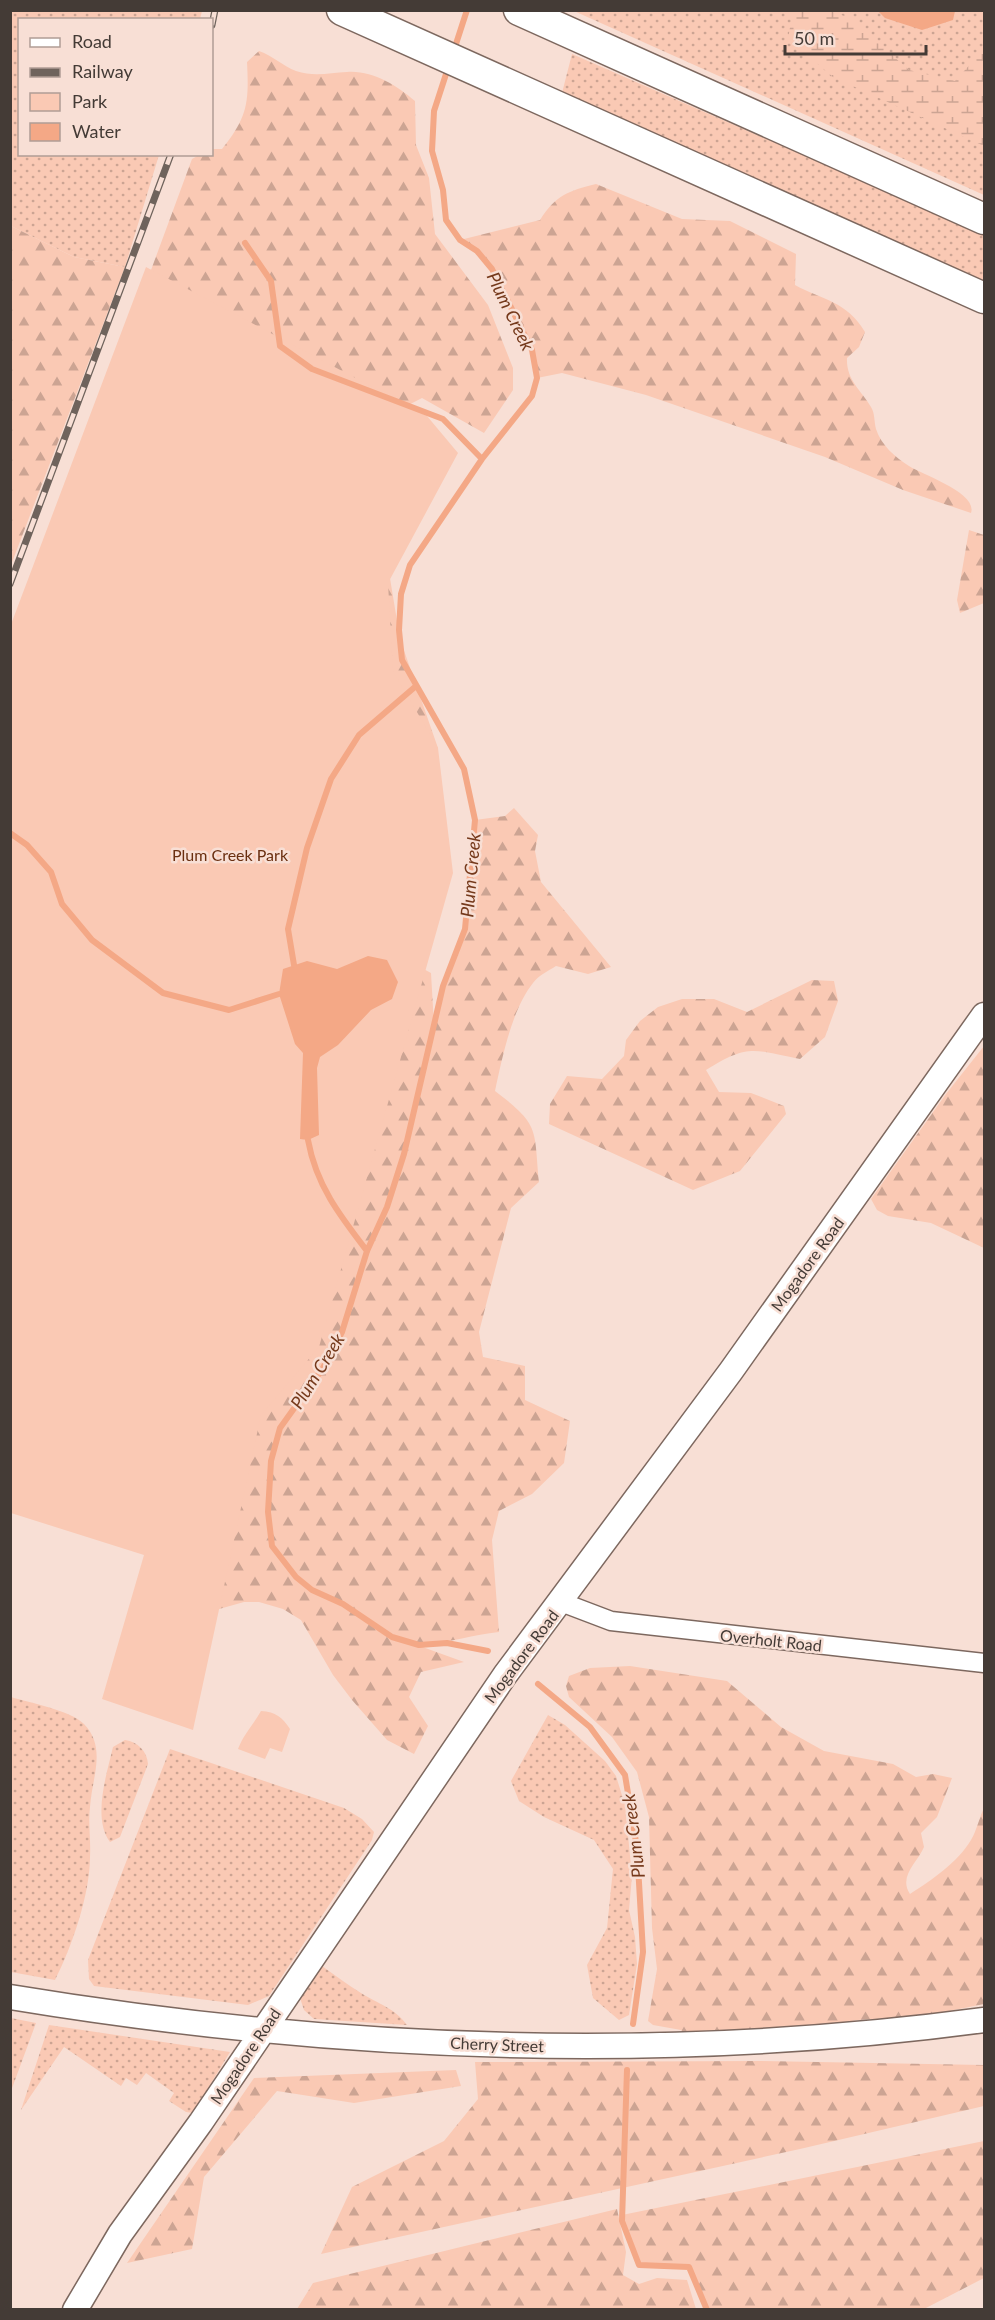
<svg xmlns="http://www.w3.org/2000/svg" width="995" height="2320" font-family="Lato,sans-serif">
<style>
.grass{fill:url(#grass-dots)}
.forest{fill:url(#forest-firs)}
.wetland{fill:url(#wetland-marsh)}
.green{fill:#fac9b4}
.water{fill:#f4a886}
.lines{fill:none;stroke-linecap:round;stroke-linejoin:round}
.stream{stroke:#f4a886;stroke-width:6}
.minor-casing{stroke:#7d685f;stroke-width:21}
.tertiary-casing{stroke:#7d685f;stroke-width:27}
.primary-casing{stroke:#7d685f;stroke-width:33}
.minor{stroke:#fff;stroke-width:18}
.tertiary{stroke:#fff;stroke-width:24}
.primary{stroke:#fff;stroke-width:30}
.rail-casing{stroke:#6f635c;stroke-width:7}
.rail{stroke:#f8dfd5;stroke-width:4.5;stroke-dasharray:14;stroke-linecap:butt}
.labels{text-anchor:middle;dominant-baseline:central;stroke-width:5;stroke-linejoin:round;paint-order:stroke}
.park-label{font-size:16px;fill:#6a2f10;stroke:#f8dfd5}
.street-label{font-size:16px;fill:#443b36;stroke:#f8dfd5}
.water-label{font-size:18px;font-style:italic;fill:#75391b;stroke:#f8dfd5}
</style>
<defs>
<pattern id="grass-dots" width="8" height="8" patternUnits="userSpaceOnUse" patternTransform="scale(1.5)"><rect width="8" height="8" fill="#fac9b4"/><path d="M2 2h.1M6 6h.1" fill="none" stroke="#cca493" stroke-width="1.8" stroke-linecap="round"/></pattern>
<pattern id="forest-firs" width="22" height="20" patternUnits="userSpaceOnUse" patternTransform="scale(1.5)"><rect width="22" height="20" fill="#fac9b4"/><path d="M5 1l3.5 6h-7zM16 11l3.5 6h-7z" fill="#cca493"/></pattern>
<pattern id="wetland-marsh" width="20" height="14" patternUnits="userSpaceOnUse" patternTransform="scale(1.5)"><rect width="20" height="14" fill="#fac9b4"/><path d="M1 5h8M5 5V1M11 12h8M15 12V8" fill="none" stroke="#cca493"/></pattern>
</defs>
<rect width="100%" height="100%" fill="#f8dfd5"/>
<path class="grass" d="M10,11h192l-2,8 -180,1v134l139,1 -34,112 -51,-10 -63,-31z
M574,11h410v184z
M572,54l412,180v48l-422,-189z
M11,1697c19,6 59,13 73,27 23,24 8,53 6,83 -2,17 1,33 0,50 0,37 -18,90 -35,123l-44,-8z
M548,1715l17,10 40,36 11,15 9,29 7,71 -3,34 6,27 2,27 -8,51 -10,5 -26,-22 -6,-33 20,-37 6,-59 -19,-29 -50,-23 -25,-16 -8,-20z
M125,1740c13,2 22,11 23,24l-28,73 -10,5c-18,-24 -3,-69 3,-95z
M170,1749l174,59 18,11 12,13 -2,8 -103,156 -21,9 -154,-19 -5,-7 -1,-19z
M322,1966c13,9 26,19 39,27 17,11 34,15 46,32l-93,-6 -10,-9 -4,-12 5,-13z
M11,2018l25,5 -25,68 -1,-73z
M49,2025l181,27 -37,61 -7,-1 -17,-11 5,-8 -28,-20 -9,12 -11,-7 -5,8 -57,-39 -43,63z"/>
<path class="forest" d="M259,51c14,5 24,15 37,20 18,6 33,2 51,1 25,-2 49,13 68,29l1,44 13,33 6,56 53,71 25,63v22l-29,43 -62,-35 -29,15 -304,25 103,-279 7,-4 13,-1v-5h10c26,-32 27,-47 25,-87z
M596,184l86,35 48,2 66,33 -1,31c27,15 52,16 70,47l-6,15 -12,11c-1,22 14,32 24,49 4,6 3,15 5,22 5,16 19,28 33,37 14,9 69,27 62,47l-68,-23 -78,-33 -179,-62 -84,-22 -25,5c-9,-46 -36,-112 -77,-138l80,-20c16,-25 28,-29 56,-36z
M11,226l63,31 51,10 -114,298z
M969,530l15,5v68l-24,10 -3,-13z
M387,560l13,79 38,109 -44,205 37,20 3,52 9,-40 22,-56 10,-109 30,-4 9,-8 24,27 -3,16 6,31 70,85 -23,7 -32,-8c-8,5 -18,10 -23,17 -21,26 -31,75 -38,108 45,34 39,37 44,91l-28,26 -32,124 4,25 42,9v34l45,21 -6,42 -32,31 -33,17 -7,29 7,92c-32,3 -61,16 -93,9l58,21 -43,10 -12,25 19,29 -14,28 -27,-14 -35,-40 -19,-25 -32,-55 -18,-11 -24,-7h-15l-39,11z
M812,980l22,1 4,20 -13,36 -25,22c-47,-9 -51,-16 -94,11l13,22 32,1 33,13 2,8 -46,57 -47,19 -144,-66 1,-20 17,-28 35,3 22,-23 2,-16 14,-19 18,-14 24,-8h32l33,13z
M984,1046v202l-53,-25 -43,-7 -11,-6 -6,-11 75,-105z
M630,1666l97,15 54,46 43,24 69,13 23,13 17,-3 19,4 -15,39 -16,16 3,14c-6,15 -26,29 -14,47 22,-14 48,-32 61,-54 6,-10 8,-22 13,-32v196l-60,12 -66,4 -25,4 -61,6 -88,3 -3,-3 -28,-5 -5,-4 9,-52 -5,-41 -3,-111 -12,-45 -25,-35 -43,-40 -3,-11 3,-10 21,-8z
M761,2061l223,4v41l-184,43 -479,105 31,-67 92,-46 34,-42 -3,-37z
M456,2070l5,16 -107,17 -77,-12 -73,86 -12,72 -65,14 127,-185z
M984,2141v137l-60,31h-217l-18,-42 -50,-2 -17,-44v-6z
M617,2209l9,43 -3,23 16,9 18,-6 30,2 9,29h-399l16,-26z"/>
<path class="wetland" d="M793,10l37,1 20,7 59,52 46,11 29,-32v97l-151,-69 -45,-38z"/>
<path class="green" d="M146,267l281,149 31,37 -70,130 5,88 45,77 15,125 -134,474 -58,68 -68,315 -91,-31 42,-144 -133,-42 -1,-886z
M261,1711c15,1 21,6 29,18l-8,23 -12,-4 -5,11 -27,-10c6,-15 15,-24 23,-38z"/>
<path class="water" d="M878,11h77l-2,9 -31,10 -37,-12z
M368,956l19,4 11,22 -6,17 -21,11 -33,35 -18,12 -3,11 2,67 -11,5 -8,-1 3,-86 -8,-9 -16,-50 4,-25 24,-8 30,8z"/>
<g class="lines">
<path class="stream" d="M454,50l13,-40
M448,68l-14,43 -2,40 11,39 3,30 14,20 17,11 15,18 40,81 5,28 -5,18 -50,63 -72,106 -9,29 -2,36 3,30 62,109 11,51 -10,109 -22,57 -39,168 -17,53 -20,44 -25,81 -19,36 -43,60 -9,33 -3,51 4,34 24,31 16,13 31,14 49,33 27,8 28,-2 41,8
M245,243l26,38 9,65 32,23 131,50 39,40
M10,833l17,12 24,27 11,32 30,36 71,53 66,17 50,-16
M294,965l-6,-36 19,-81 24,-69 28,-44 57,-49
M308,1140c8,45 32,76 59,111
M538,1684l52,43 35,48 12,73 6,104 -10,72
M627,2070l-5,151 17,44 50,2 18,43"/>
<defs>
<path id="minor" d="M561,1602l50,19 373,42"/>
<path id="tertiary" d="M10,1997c321,53 652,66 974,23
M75,2310l45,-76 81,-112 304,-447 226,-304 253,-356"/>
<path id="primary" d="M342,10l642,288
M519,10l465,209"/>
</defs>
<use href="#minor" class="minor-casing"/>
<use href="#tertiary" class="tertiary-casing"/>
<use href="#primary" class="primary-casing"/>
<use href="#minor" class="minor"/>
<use href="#tertiary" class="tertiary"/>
<use href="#primary" class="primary"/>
<defs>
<path id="rail" d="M212,25l3,-15
M10,584l161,-430"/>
</defs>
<use href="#rail" class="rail-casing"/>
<use href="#rail" class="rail"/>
</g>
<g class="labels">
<g class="park-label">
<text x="230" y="854">Plum Creek Park</text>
</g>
<g class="street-label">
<text transform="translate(807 1264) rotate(-54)">Mogadore Road</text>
<text transform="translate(771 1640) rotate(6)">Overholt Road</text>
<text transform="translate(521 1656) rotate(-53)">Mogadore Road</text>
<text transform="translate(497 2044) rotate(2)">Cherry Street</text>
<text transform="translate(245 2056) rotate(-56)">Mogadore Road</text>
</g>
<g class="water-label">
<text transform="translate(511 311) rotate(64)">Plum Creek</text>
<text transform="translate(470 875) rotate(-85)">Plum Creek</text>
<text transform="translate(317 1371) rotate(-58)">Plum Creek</text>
<text transform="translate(633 1836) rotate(-97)">Plum Creek</text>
</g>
</g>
<rect width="995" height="2320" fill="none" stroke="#443b36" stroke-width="24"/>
<rect x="18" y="18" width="195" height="138" fill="#f8dfd5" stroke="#b09d95" stroke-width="1.5"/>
<rect x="30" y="38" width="30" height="9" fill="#ffffff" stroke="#b09d95" stroke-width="1.5"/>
<text x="72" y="48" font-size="18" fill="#443b36">Road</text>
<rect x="30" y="68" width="30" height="9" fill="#6f635c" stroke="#b09d95" stroke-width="1.5"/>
<text x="72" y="78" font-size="18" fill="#443b36">Railway</text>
<rect x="30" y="93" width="30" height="18" fill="#fac9b4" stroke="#b09d95" stroke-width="1.5"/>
<text x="72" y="108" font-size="18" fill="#443b36">Park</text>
<rect x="30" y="123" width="30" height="18" fill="#f4a886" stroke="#b09d95" stroke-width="1.5"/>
<text x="72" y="138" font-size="18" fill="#443b36">Water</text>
<path d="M785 45v9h141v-9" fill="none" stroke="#443b36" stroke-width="3"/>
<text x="794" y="45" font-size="18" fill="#443b36" stroke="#f8dfd5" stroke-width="4.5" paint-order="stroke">50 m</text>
</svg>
